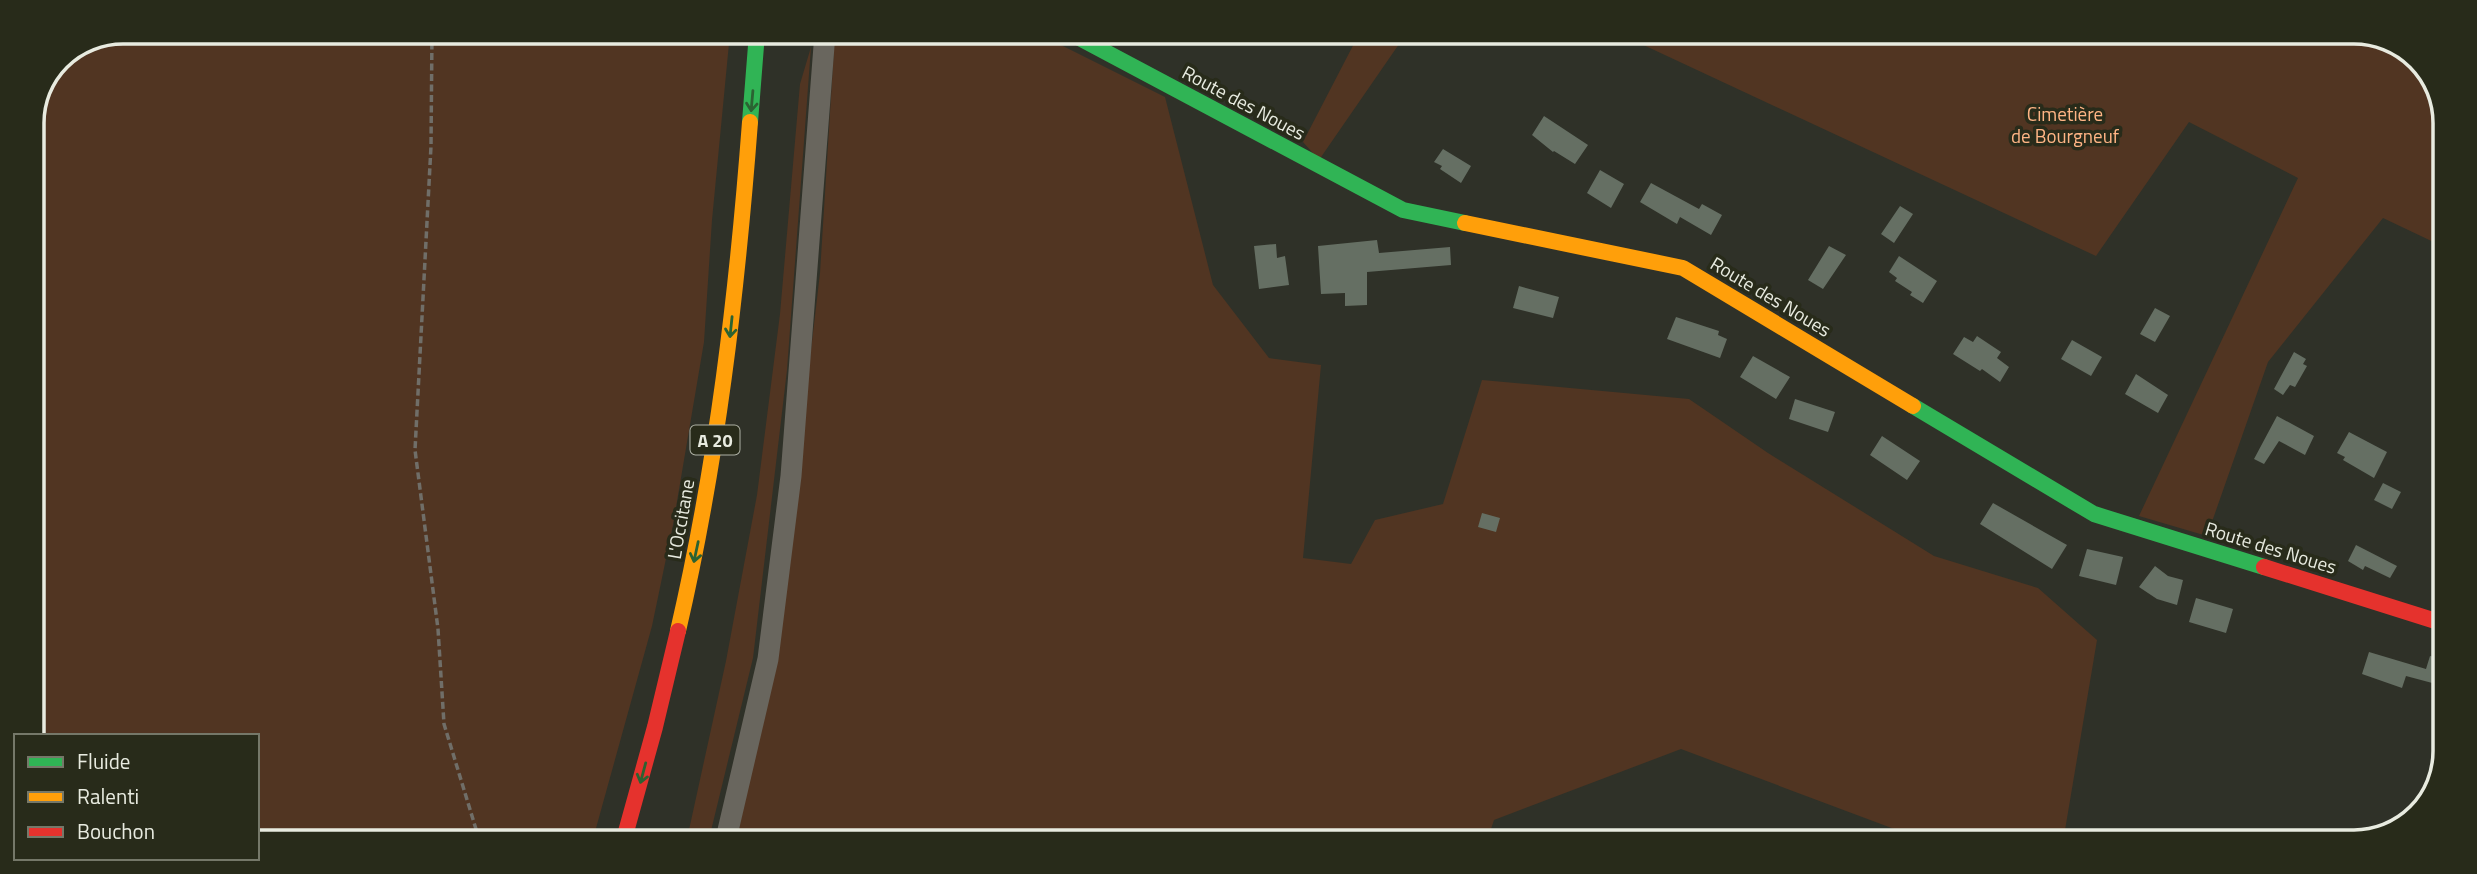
<svg xmlns="http://www.w3.org/2000/svg" width="2477" height="874" font-family="'Titillium Web',sans-serif">
<style>
.green{fill:#513522}
.building{fill:#656f63}
.lines{fill:none;stroke-linecap:round;stroke-linejoin:round}
.path{stroke:#706e68;stroke-width:3.5;stroke-dasharray:7 3.5;stroke-linecap:butt}
.street{stroke:#69665e;stroke-width:21}
.fast{stroke:#30b455;stroke-width:16}
.slow{stroke:#ff9f0a;stroke-width:16}
.jam{stroke:#e5322d;stroke-width:16}
.oneway{stroke:#2b6232}
.labels{text-anchor:middle;dominant-baseline:central;stroke-width:7;stroke-linejoin:round;paint-order:stroke}
.shield{fill:#282b1a;stroke:#aeb1a5;stroke-width:2}
.shield-label{font-size:18px;font-weight:bold;fill:#e8ebe0}
.street-label{font-size:19px;fill:#e8ebe0;stroke:#282b1a}
.park-label{font-size:19px;fill:#ffb585;stroke:#282b1a}
.rim{fill:none;stroke:#e8ebe0;stroke-width:3.5}
</style>
<rect width="100%" height="100%" fill="#2f3128"/>
<path class="green" d="M122,32l608,1 -18,187 -8,122 -31,183 -21,101 -59,213 -336,-1v-102h-225v-619l26,-59z
M835,33h202l128,64 48,188 56,73 52,7 -18,193 48,6 24,-44 68,-16 39,-124 207,19 79,54 166,103 104,32 59,52 -34,202h-134l-248,-93 -187,71 -7,21 -750,-2 41,-205 42,-361z
M1359,34h47l-87,126 -16,-18z
M1622,35l761,1 43,31 19,49 -1,131 -61,-29 -115,144 -61,174 -68,-20 159,-338 -109,-56 -93,134z
M811,47l-24,323 -34,288 -44,181h-22l39,-178 31,-166 23,-181 20,-230z"/>
<path class="building" d="M1544,116l44,29 -13,19 -21,-13 -1,1 -21,-17z
M1443,149l28,17 -10,17 -21,-14 2,-3 -8,-4z
M1600,170l24,14 -13,24 -24,-15z
M1651,183l48,26 3,-5 20,11 -11,20 -31,-18 -3,7 -37,-22z
M1900,206l13,8 -19,29 -13,-9z
M1377,240l2,13 71,-6 1,18 -84,7v33l-22,1v-13l-24,1 -3,-48z
M1276,244l1,14 8,-2 4,29 -30,4 -5,-43z
M1829,246l17,9 -23,34 -15,-9z
M1899,256l38,25 -14,22 -13,-8 2,-3 -17,-11 2,-3 -8,-6z
M1519,286l40,11 -6,21 -40,-10z
M2155,308l15,8 -15,26 -15,-8z
M1676,317l43,14 -1,4 9,4 -7,19 -53,-19z
M1977,336l24,16 -4,6 12,9 -9,15 -18,-13 -2,2 -27,-17 11,-17 9,5z
M2072,340l30,17 -11,19 -30,-17z
M2294,352l12,7 -3,5 4,2 -12,21 -5,-2 -7,10 -9,-6z
M1753,356l37,21 -14,22 -36,-22z
M2136,374l32,21 -10,18 -33,-19z
M1795,399l40,13 -7,20 -39,-13z
M2277,416l37,20 -9,19 -26,-14 -15,23 -10,-5z
M2349,432l38,20 -13,26 -31,-18 2,-3 -8,-4z
M1882,436l38,25 -13,19 -37,-25z
M2383,483l18,9 -9,17 -18,-9z
M1993,503l74,42 -15,24 -72,-45z
M1482,513l18,5 -4,14 -18,-5z
M2356,545l41,21 -7,12 -25,-12 -2,4 -15,-9z
M2087,549l36,8 -7,28 -37,-9z
M2155,566l13,10 15,4 -6,25 -20,-6 -18,-12z
M2196,598l37,11 -7,24 -37,-11z
M2369,652l57,17 4,-13 12,3 -1,21 -5,4 -30,-8 -4,12 -40,-14z"/>
<g class="lines">
<path class="path" d="M432,32l-1,114 -16,304 23,179 6,95 35,115"/>
<path class="street" d="M726,839l42,-180 23,-183 34,-443"/>
<path class="fast" d="M1070,33l333,177 62,13
M750,122l7,-89
M1913,406l181,108 170,53"/>
<path class="slow" d="M1465,223l218,45 230,138
M678,631c39,-168 59,-337 72,-509"/>
<path class="jam" d="M2264,567l178,56
M624,839l31,-112 23,-96"/>
</g>
<defs><path id="oneway-shaft" d="M-6 0H5M1.5-3L5.5 0L1.5 3" fill="none" stroke-width="1.6" stroke-linecap="round" stroke-linejoin="round" transform="scale(1.75)"/></defs>
<g class="oneway">
<use href="#oneway-shaft" transform="translate(752 101) rotate(95)"/>
<use href="#oneway-shaft" transform="translate(731 327) rotate(96)"/>
<use href="#oneway-shaft" transform="translate(696 552) rotate(102)"/>
<use href="#oneway-shaft" transform="translate(643 773) rotate(105)"/>
</g>
<g class="labels">
<rect class="shield" x="690.5" y="425.5" width="49" height="29" rx="5"/>
<g class="shield-label">
<text x="715" y="440">A 20</text>
</g>
<g class="street-label">
<text transform="translate(1244 102) rotate(28)">Route des Noues</text>
<text transform="translate(1771 296) rotate(31)">Route des Noues</text>
<text transform="translate(680 519) rotate(-80)">L'Occitane</text>
<text transform="translate(2271 547) rotate(17)">Route des Noues</text>
</g>
<g class="park-label">
<text x="2065" y="113">Cimetière<tspan x="2065" dy="22">de Bourgneuf</tspan></text>
</g>
</g>
<path d="M0 0H2477V874H0ZM123 44H2354A79 79 0 0 1 2433 123V751A79 79 0 0 1 2354 830H123A79 79 0 0 1 44 751V123A79 79 0 0 1 123 44Z" fill="#282b1a" fill-rule="evenodd"/>
<path class="rim" d="M123 44H2354A79 79 0 0 1 2433 123V751A79 79 0 0 1 2354 830H123A79 79 0 0 1 44 751V123A79 79 0 0 1 123 44Z"/>
<rect x="14" y="734" width="245" height="126" fill="#282b1a" stroke="#757869" stroke-width="2"/>
<rect x="28" y="757" width="35" height="10" fill="#30b455" stroke="#757869" stroke-width="2"/>
<text x="77" y="769" font-size="21" fill="#e8ebe0">Fluide</text>
<rect x="28" y="792" width="35" height="10" fill="#ff9f0a" stroke="#757869" stroke-width="2"/>
<text x="77" y="804" font-size="21" fill="#e8ebe0">Ralenti</text>
<rect x="28" y="827" width="35" height="10" fill="#e5322d" stroke="#757869" stroke-width="2"/>
<text x="77" y="839" font-size="21" fill="#e8ebe0">Bouchon</text>
</svg>
